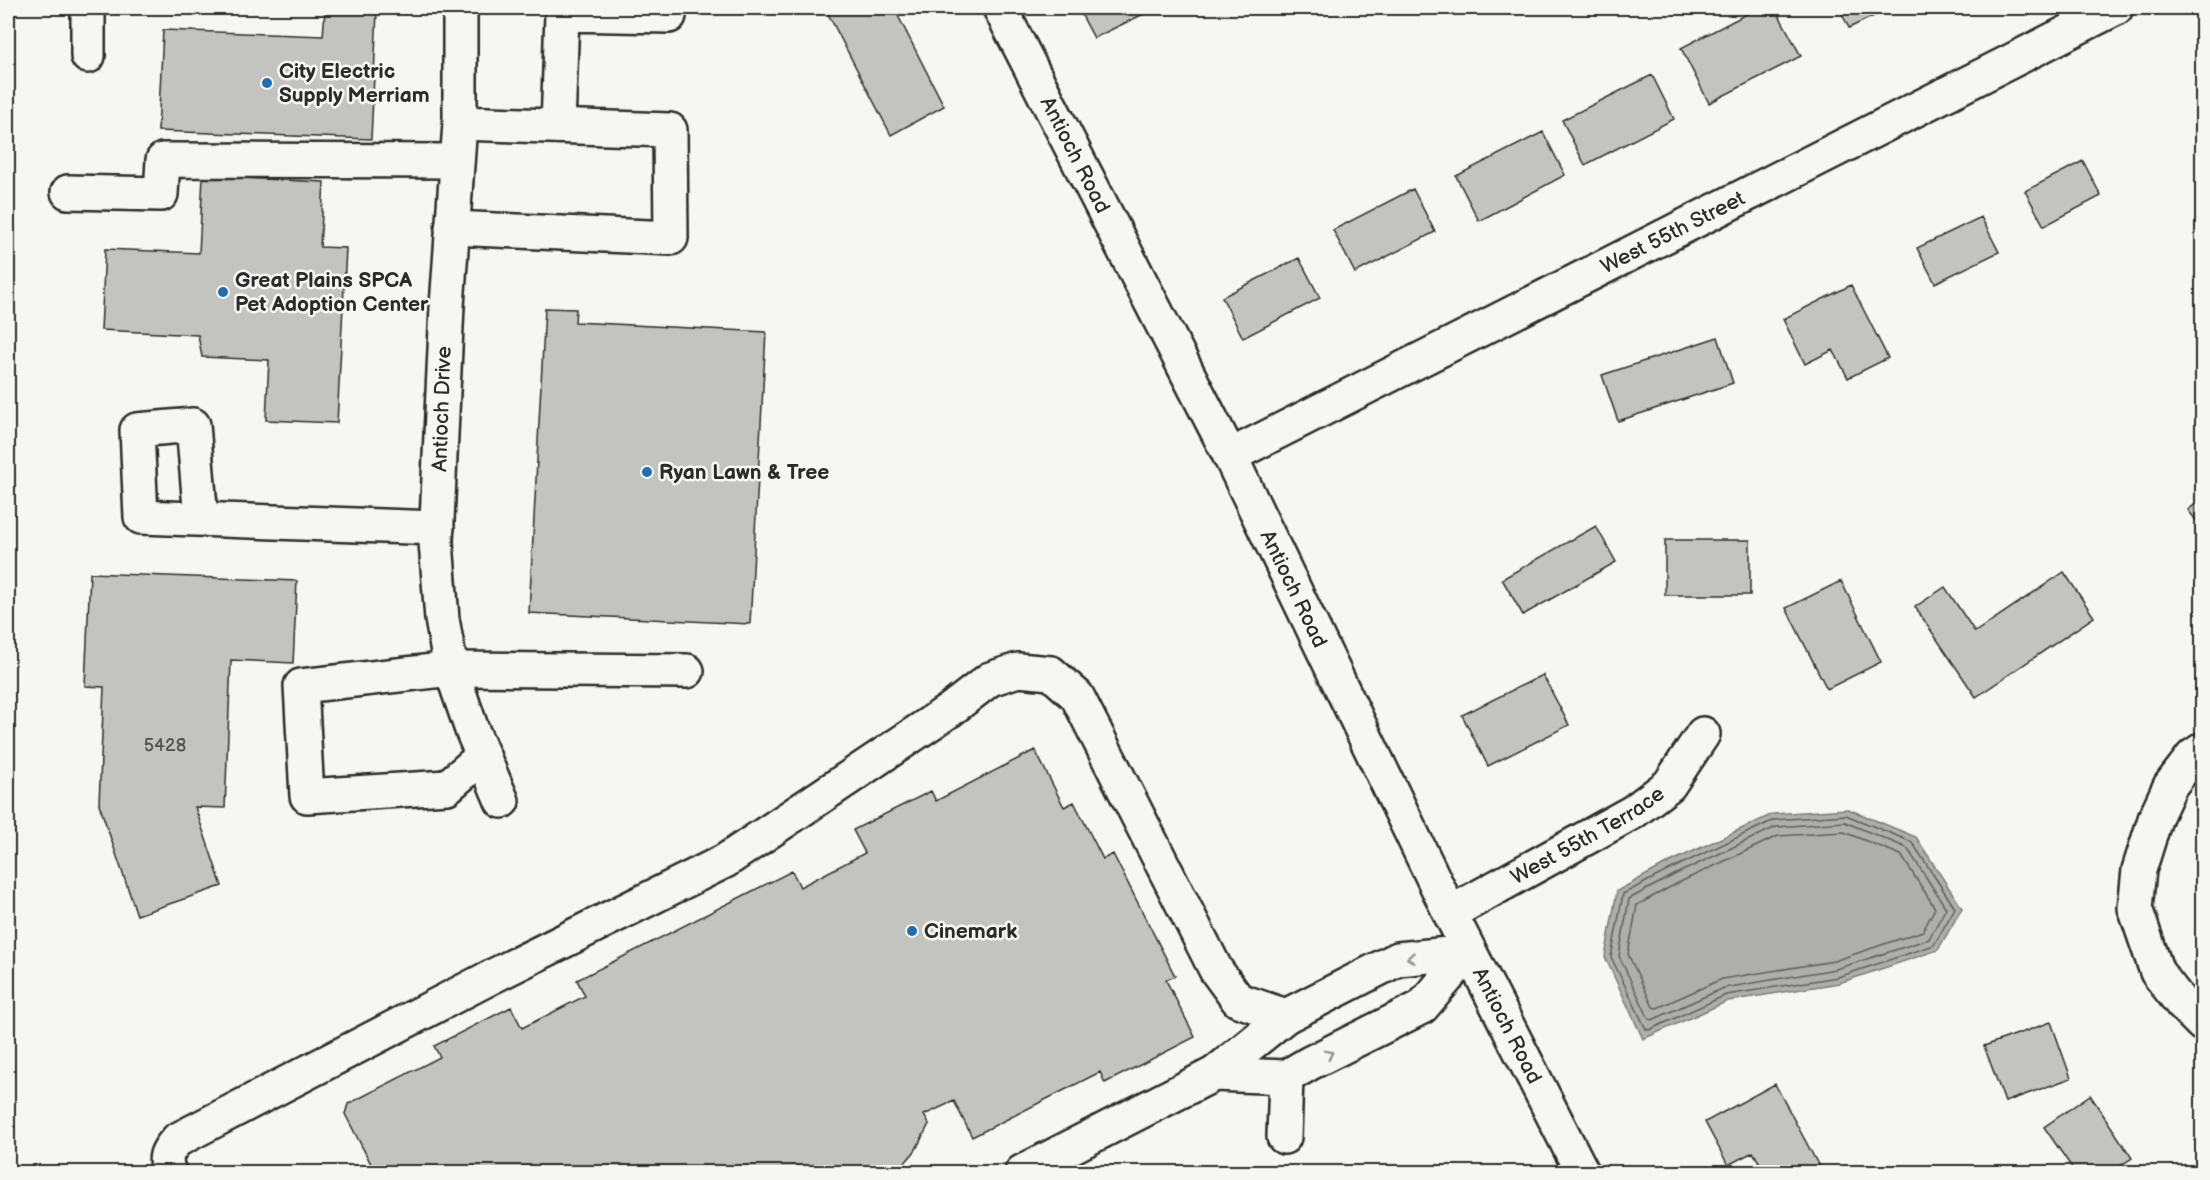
<svg xmlns="http://www.w3.org/2000/svg" width="2210" height="1180" font-family="'Balsamiq Sans',sans-serif">
<style>
.water{fill:#aeaeab;stroke:#7a7a78;stroke-width:1.5}
.lines{fill:none;stroke-linecap:round;stroke-linejoin:round}
.shore{stroke:#5f5f5e;stroke-width:1.5}
.building{fill:#c3c3c0;stroke:#2b2b2b;stroke-width:1.5}
.minor-casing{stroke:#2b2b2b;stroke-width:38}
.major-casing{stroke:#2b2b2b;stroke-width:38}
.minor{stroke:#f6f6f2;stroke-width:33}
.major{stroke:#f6f6f2;stroke-width:33}
.oneway{stroke:#90908e}
.poi-dot{fill:#1f6fb2;stroke:#f6f6f2;stroke-width:2}
.labels{text-anchor:middle;dominant-baseline:central;stroke-width:5;stroke-linejoin:round;paint-order:stroke}
.number-label{font-size:18px;fill:#515150}
.poi-label{font-size:21px;font-weight:bold;fill:#2b2b2b;stroke:#f6f6f2;text-anchor:start}
.street-label{font-size:21px;fill:#2b2b2b;stroke:#f6f6f2}
</style>
<rect width="100%" height="100%" fill="#f6f6f2"/>
<filter id="ink" filterUnits="userSpaceOnUse"><feTurbulence type="fractalNoise" baseFrequency=".0167" numOctaves="2"/><feDisplacementMap in="SourceGraphic" scale="12" xChannelSelector="R" yChannelSelector="G"/><feConvolveMatrix kernelMatrix="1 2 1 2 8 2 1 2 1" color-interpolation-filters="sRGB"/></filter>
<g filter="url(#ink)">
<path class="water" d="M1848,809l68,28 46,71 -24,42 -99,33 -111,18 -85,38 -38,-82 12,-66 51,-28 105,-49z"/>
<g class="lines">
<path class="shore" d="M1846,815l66,27 43,66 -21,37 -96,32 -112,18 -77,35 -3,-1 -35,-72 12,-63 48,-25 103,-49z
M1845,822l62,26 39,60 -17,31 -93,30 -112,19 -72,32 -3,-1 -30,-63 10,-57 45,-24 102,-48z
M1844,832l57,23 34,53 -12,23 -89,30 -112,18 -65,29 -4,-1 -25,-53 9,-49 41,-22 100,-47z"/>
</g>
<path class="building" d="M825,8h69l50,98 -53,29z
M1078,8h78l-62,30z
M1758,8h17l26,48 -92,47 -28,-55z
M1839,8h51l-41,20z
M325,10l52,2 -6,127 -213,-8 5,-101 160,6z
M1652,75l22,44 -89,46 -23,-45z
M2202,103v21l-8,-17z
M1543,132l22,43 -86,46 -23,-45z
M2083,161l18,35 -57,30 -19,-35z
M203,176l121,6 -4,65 26,1 -9,175 -71,-3 3,-60 -67,-3 -4,-22 -97,-5 4,-81 94,4z
M1413,189l22,43 -80,41 -22,-43z
M1981,217l18,35 -64,31 -18,-35z
M1299,258l21,40 -77,40 -21,-41z
M1851,285l37,73 -40,20 -15,-28 -28,14 -22,-45z
M545,308l31,1 -1,13 191,10 -16,292 -221,-11z
M1718,337l15,46 -115,38 -16,-46z
M2202,499v29l-14,-18z
M1596,526l20,36 -93,53 -21,-36z
M1665,540h85v55h-85z
M2064,572l30,45 -118,80 -61,-90 30,-20 30,45z
M90,573l207,8 -4,82 -62,-3 -6,148 -30,-1 27,79 -85,29 -38,-111 5,-117 -19,-1z
M1841,581l40,81 -54,27 -41,-81z
M1543,675l26,50 -81,41 -26,-51z
M1035,750l29,57 10,-5 29,57 10,-5 62,122 -9,4 29,57 -90,46 -5,-11 -128,65 -18,-36 -30,14 5,9 -14,27 -18,21h-534l-2,-3 10,-5 -26,-50 3,-10 92,-47 -6,-11 77,-39 11,21 63,-32 -8,-16 215,-109 8,16 65,-34 -12,-23 78,-39 5,10z
M2051,1022l20,56 -66,24 -21,-56z
M1775,1084l47,88h-57l-12,-20 -25,13 -23,-43z
M2090,1095l42,63 -21,14h-36l-31,-45z"/>
<g class="lines">
<defs>
<g id="minor">
<path d="M460,8v115l-13,183 -11,236 6,77 9,50 21,61 30,71"/>
<path d="M88,56v-48"/>
<path d="M558,126l4,-112 107,2"/>
<path d="M68,192l93,2 2,-34 294,1"/>
<path d="M452,228l219,10 -1,-108 -210,-7"/>
<path id="s1" d="M1230,456l886,-448"/>
<path d="M201,519l-8,-94 -56,5 4,87 296,11"/>
<path d="M2202,750l-9,6 -23,30 -14,30 -17,54 -4,38 22,64 25,32 20,20"/>
<path d="M483,756l-36,31 -140,9 -6,-110 150,-17 236,2"/>
<path id="s2" d="M1450,913l183,-101 36,-27 34,-51"/>
<path d="M1214,1074l72,3 24,-14 112,-56 47,-55"/>
<path d="M1284,1137l2,-60"/>
<path d="M169,1172c-6,-14 -2,-21 8,-32l314,-163 234,-116 225,-151 40,-31 28,-9 33,3 26,23 139,274 22,30 48,16"/>
<path d="M1022,1172l192,-98 72,-58 112,-57 71,-7"/>
</g>
<g id="major">
<path id="s3" d="M1000,8l230,448 220,457 132,259"/>
</g>
</defs>
<use href="#minor" class="minor-casing"/>
<use href="#major" class="major-casing"/>
<use href="#minor" class="minor"/>
<use href="#major" class="major"/>
</g>
<defs><path id="oneway-chevron" d="M-2-3.5L2.5 0L-2 3.5" fill="none" stroke-width="1.6" stroke-linecap="round" stroke-linejoin="round" transform="scale(1.5)"/></defs>
<g class="oneway">
<use href="#oneway-chevron" transform="translate(1411 958) rotate(175)"/>
<use href="#oneway-chevron" transform="translate(1329 1054) rotate(-27)"/>
</g>
</g>
<g class="poi-dot">
<circle cx="267" cy="83" r="6"/>
<circle cx="223" cy="292" r="6"/>
<circle cx="647" cy="472" r="6"/>
<circle cx="912" cy="931" r="6"/>
</g>
<g class="labels">
<g class="number-label">
<text x="165" y="745">5428</text>
</g>
<g class="poi-label">
<text x="279" y="71">City Electric<tspan x="279" dy="24">Supply Merriam</tspan></text>
<text x="235" y="280">Great Plains SPCA<tspan x="235" dy="24">Pet Adoption Center</tspan></text>
<text x="659" y="472">Ryan Lawn &amp; Tree</text>
<text x="924" y="931">Cinemark</text>
</g>
<g class="street-label">
<text stroke="none"><textPath href="#s3" startOffset="165">Antioch Road</textPath></text>
<text stroke="none"><textPath href="#s1" startOffset="496">West 55th Street</textPath></text>
<text transform="translate(442 409) rotate(-88)">Antioch Drive</text>
<text stroke="none"><textPath href="#s3" startOffset="651">Antioch Road</textPath></text>
<text stroke="none"><textPath href="#s2" startOffset="158">West 55th Terrace</textPath></text>
<text stroke="none"><textPath href="#s3" startOffset="1137">Antioch Road</textPath></text>
</g>
</g>
<rect width="2210" height="1180" fill="none" stroke="#f6f6f2" stroke-width="30"/>
<rect x="15" y="15" width="2180" height="1150" fill="none" stroke="#2b2b2b" stroke-width="2" filter="url(#ink)"/>
</svg>
